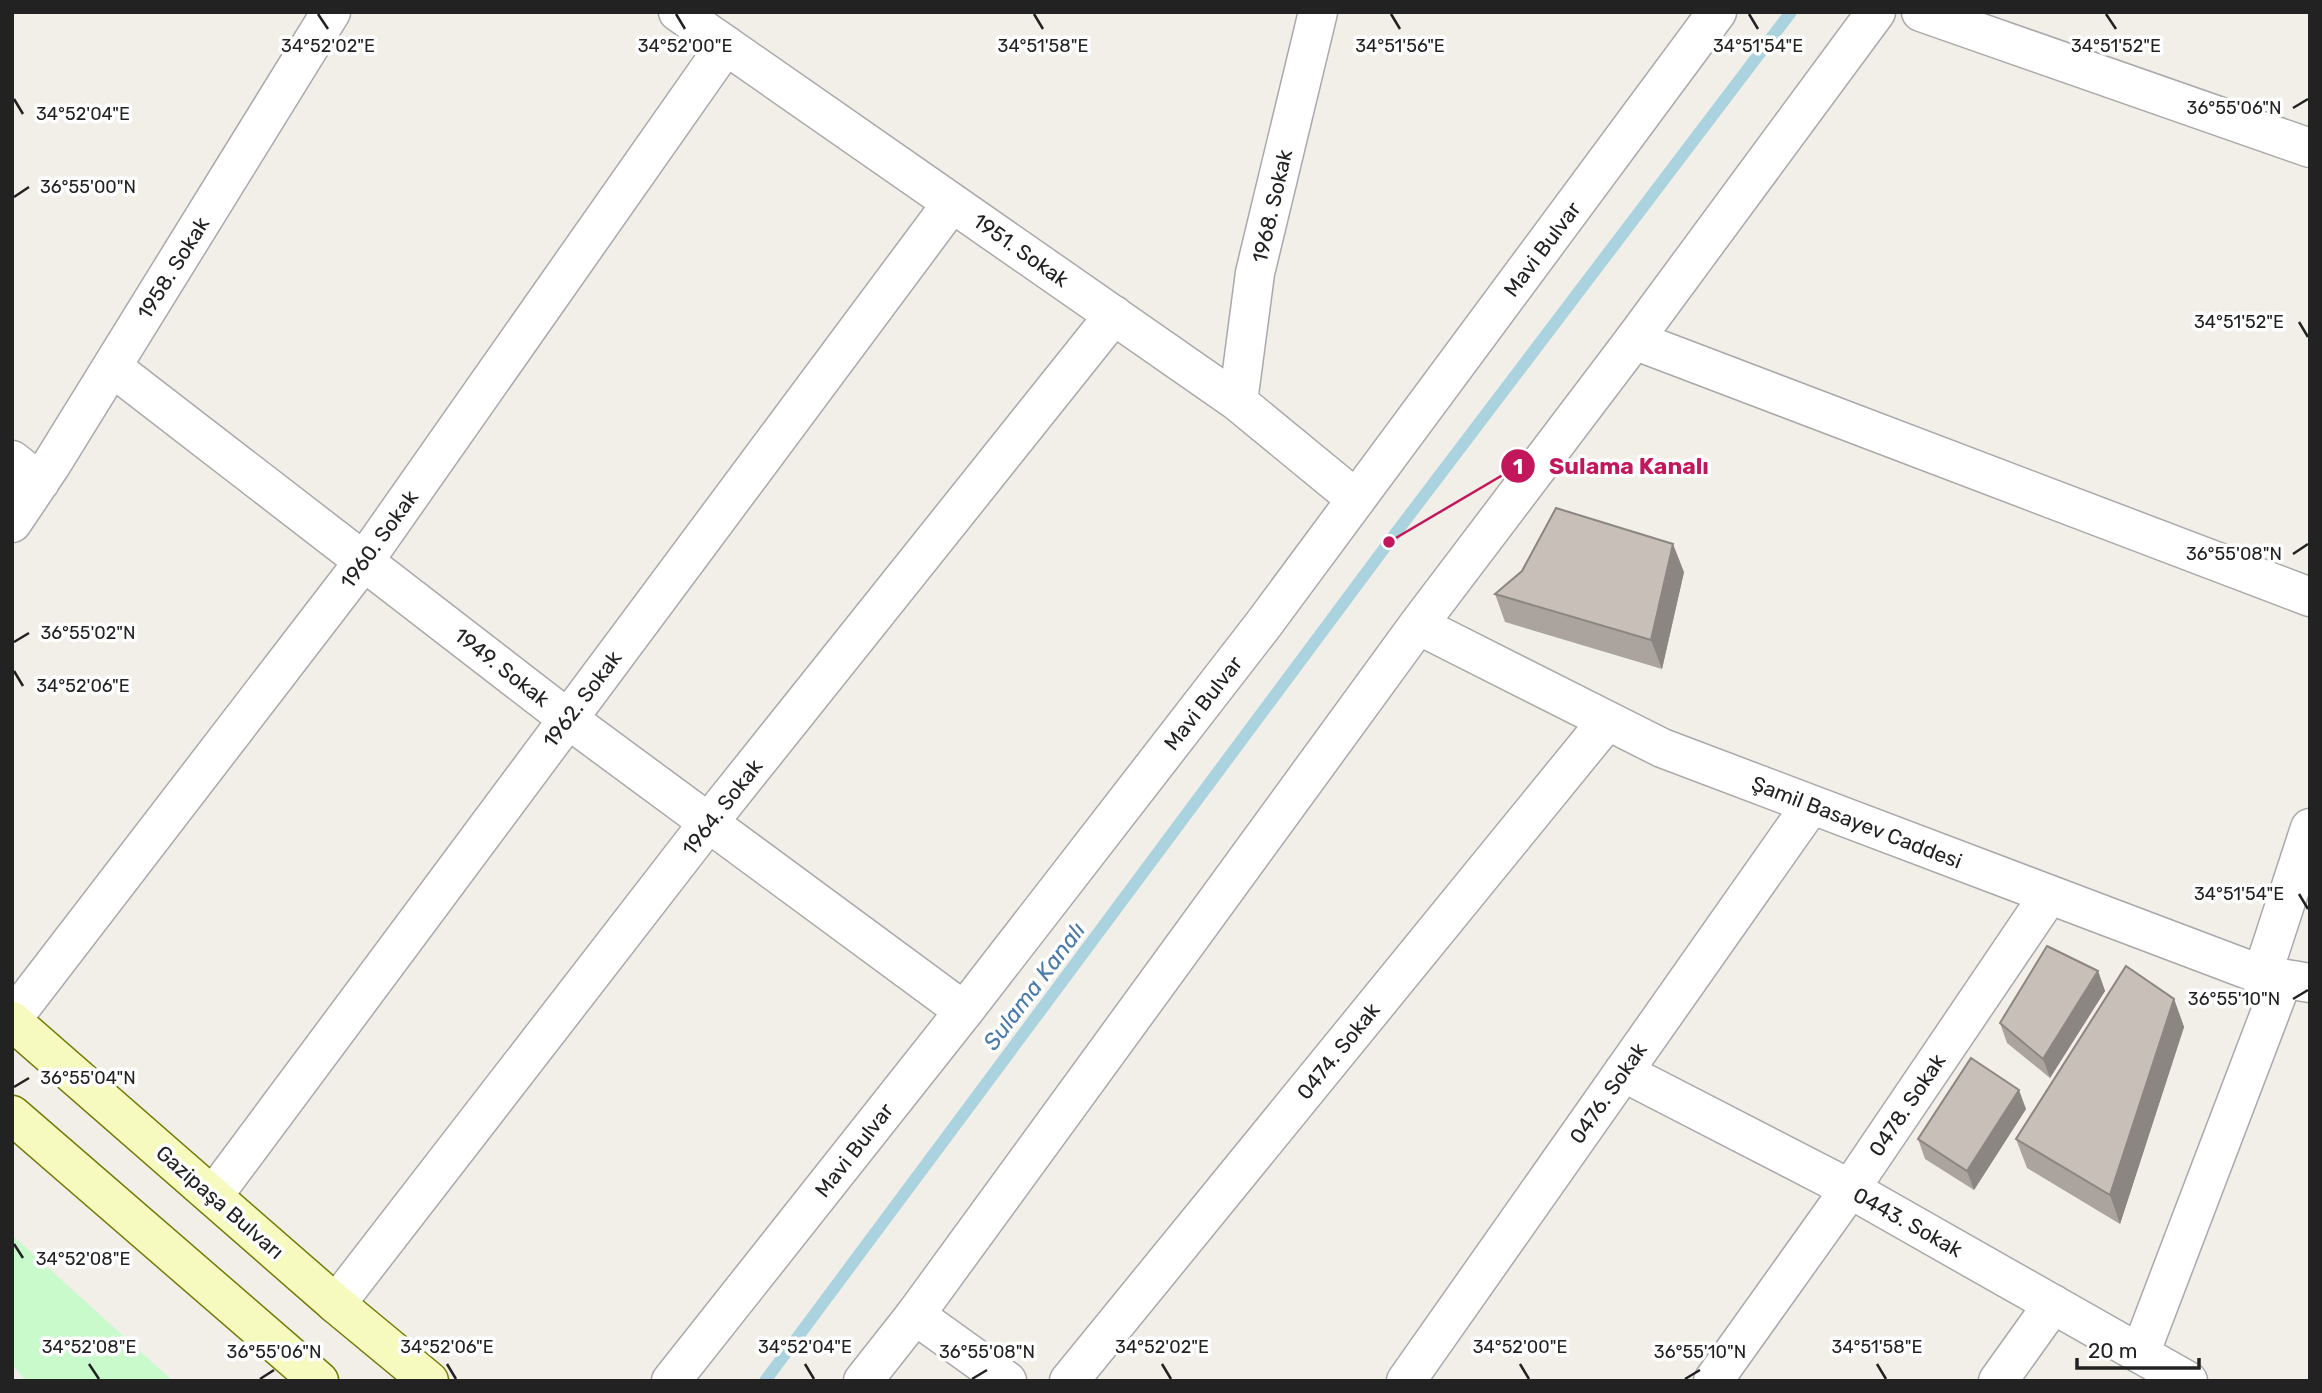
<svg xmlns="http://www.w3.org/2000/svg" width="2322" height="1393" font-family="Rubik,sans-serif">
<style>
.park{fill:#c8facc}
.lines{fill:none;stroke-linecap:round;stroke-linejoin:round}
.stream{stroke:#aad3df;stroke-width:12}
.minor-casing{stroke:#a9a9a9;stroke-width:41}
.tertiary-casing{stroke:#a9a9a9;stroke-width:41}
.secondary-casing{stroke:#707d05;stroke-width:41}
.minor{stroke:#fff;stroke-width:38}
.tertiary{stroke:#fff;stroke-width:38}
.secondary{stroke:#f7fabf;stroke-width:38}
.wall{fill:#aba49e}
.shaded-wall{fill:#8b8681}
.building{fill:#c7bfb8;stroke:#8b8681;stroke-width:2}
.ticks{fill:none;stroke:#222;stroke-width:2.5}
.labels{text-anchor:middle;dominant-baseline:central;stroke-width:7;stroke-linejoin:round;paint-order:stroke}
.street-label{font-size:21px;fill:#222;stroke:#fff}
.water-label{font-size:23px;font-style:italic;fill:#4a7aab;stroke:#fff}
.ticks-label{font-size:18px;text-anchor:middle;fill:#222;stroke:#fff;stroke-width:7;stroke-linejoin:round;paint-order:stroke}
.leader{fill:none;stroke:#c2185b;stroke-width:2.5}
.callout-dot{fill:#c2185b;stroke:#fff;stroke-width:2.5}
.mark-label{font-size:21px;text-anchor:middle;font-weight:bold;fill:#fff}
.callout-label{font-size:23px;text-anchor:middle;font-weight:bold;fill:#c2185b;stroke:#fff;stroke-width:7;stroke-linejoin:round;paint-order:stroke}
</style>
<rect width="100%" height="100%" fill="#f2efe9"/>
<path class="park" d="M12,1235l161,146h-147l-14,-17z"/>
<g class="lines">
<path class="stream" d="M765,1381l624,-839 402,-530"/>
<defs>
<path id="minor" d="M678,12l560,390 118,97
M1921,12l389,136
M1634,340l676,257
M112,367l456,352 396,292
M1238,402l17,-129 63,-261
M12,460l28,22
M12,523l39,-58 280,-453
M2262,975l48,-147
M12,1019l352,-458 362,-516
M1623,1072l227,117 338,192
M213,1196l739,-993
M336,1304l373,-482 405,-507
M915,1315l92,66
M2140,1354l143,-375
M1069,1381l538,-660
M1406,1381l405,-576
M1713,1381l137,-192 199,-294
M1998,1381l55,-77"/>
<path id="tertiary" d="M1418,625l244,123 600,227 48,8
M671,1381l293,-370 299,-386 454,-613
M863,1381l52,-66 503,-690 216,-285 242,-328"/>
<path id="secondary" d="M12,1021l324,283 93,77
M12,1115l307,266"/>
</defs>
<use href="#minor" class="minor-casing"/>
<use href="#tertiary" class="tertiary-casing"/>
<use href="#secondary" class="secondary-casing"/>
<use href="#minor" class="minor"/>
<use href="#tertiary" class="tertiary"/>
<use href="#secondary" class="secondary"/>
</g>
<path class="wall" d="M1684,572l-22,97 -157,-47 -10,-28z
M2098,971l7,20 -55,87 -43,-35 -7,-20z
M2174,999l10,28 -64,197 -93,-56 -11,-29z
M2026,1109l-52,81 -49,-31 -7,-20z"/>
<path class="shaded-wall" d="M1673,544l11,28 -22,97 -11,-29z
M2098,971l7,20 -55,87 -7,-19z
M2174,999l10,28 -64,197 -10,-29z
M2019,1090l7,19 -52,81 -7,-19z"/>
<path class="building" d="M1556,508l117,36 -22,96 -156,-46 27,-23z
M2047,946l51,25 -55,88 -43,-36z
M2126,966l48,33 -64,196 -94,-56z
M1971,1058l48,32 -52,81 -49,-32z"/>
<path class="ticks" d="M318,14l10,15M676,14l9,15M1034,14l9,15M1391,14l9,15M1749,14l9,15M2106,14l10,15M14,99l9,15M2293,108l15,-9M14,197l15,-10M2299,322l9,15M2293,554l15,-10M14,642l15,-9M14,671l9,15M2299,894l9,15M2293,999l15,-9M14,1087l15,-9M14,1244l9,14M89,1364l10,15M447,1364l9,15M805,1364l9,15M1162,1364l9,15M1520,1364l9,15M1877,1364l9,15M260,1379l14,-9M972,1379l15,-9M1685,1379l15,-9"/>
<g class="labels">
<g class="street-label">
<text transform="translate(1272 206) rotate(-77)">1968. Sokak</text>
<text transform="translate(1542 249) rotate(-53)">Mavi Bulvar</text>
<text transform="translate(1021 250) rotate(35)">1951. Sokak</text>
<text transform="translate(173 268) rotate(-58)">1958. Sokak</text>
<text transform="translate(379 539) rotate(-54)">1960. Sokak</text>
<text transform="translate(502 667) rotate(38)">1949. Sokak</text>
<text transform="translate(582 699) rotate(-53)">1962. Sokak</text>
<text transform="translate(1203 703) rotate(-52)">Mavi Bulvar</text>
<text transform="translate(722 807) rotate(-52)">1964. Sokak</text>
<text transform="translate(1857 822) rotate(21)">Şamil Basayev Caddesi</text>
<text transform="translate(1338 1051) rotate(-51)">0474. Sokak</text>
<text transform="translate(1608 1093) rotate(-55)">0476. Sokak</text>
<text transform="translate(1907 1105) rotate(-56)">0478. Sokak</text>
<text transform="translate(854 1150) rotate(-52)">Mavi Bulvar</text>
<text transform="translate(220 1202) rotate(41)">Gazipaşa Bulvarı</text>
<text transform="translate(1908 1222) rotate(29)">0443. Sokak</text>
</g>
<g class="water-label">
<text transform="translate(1034 986) rotate(-53)">Sulama Kanalı</text>
</g>
</g>
<g class="ticks-label">
<text x="328" y="52">34°52'02"E</text>
<text x="685" y="52">34°52'00"E</text>
<text x="1043" y="52">34°51'58"E</text>
<text x="1400" y="52">34°51'56"E</text>
<text x="1758" y="52">34°51'54"E</text>
<text x="2116" y="52">34°51'52"E</text>
<text x="2234" y="114">36°55'06"N</text>
<text x="83" y="120">34°52'04"E</text>
<text x="88" y="193">36°55'00"N</text>
<text x="2239" y="328">34°51'52"E</text>
<text x="2234" y="560">36°55'08"N</text>
<text x="88" y="639">36°55'02"N</text>
<text x="83" y="692">34°52'06"E</text>
<text x="2239" y="900">34°51'54"E</text>
<text x="2234" y="1005">36°55'10"N</text>
<text x="88" y="1084">36°55'04"N</text>
<text x="83" y="1265">34°52'08"E</text>
<text x="89" y="1353">34°52'08"E</text>
<text x="447" y="1353">34°52'06"E</text>
<text x="805" y="1353">34°52'04"E</text>
<text x="1162" y="1353">34°52'02"E</text>
<text x="1520" y="1353">34°52'00"E</text>
<text x="1877" y="1353">34°51'58"E</text>
<text x="274" y="1358">36°55'06"N</text>
<text x="987" y="1358">36°55'08"N</text>
<text x="1700" y="1358">36°55'10"N</text>
</g>
<path class="leader" d="M1389 542L1518 466"/>
<g class="callout-dot">
<circle cx="1389" cy="542" r="7"/>
<circle cx="1518" cy="466" r="18"/>
</g>
<g class="mark-label">
<text x="1518" y="474">1</text>
</g>
<g class="callout-label">
<text x="1629" y="474">Sulama Kanalı</text>
</g>
<rect width="2322" height="1393" fill="none" stroke="#222222" stroke-width="28"/>
<path d="M2077 1358v10h122v-10" fill="none" stroke="#222222" stroke-width="3.5"/>
<text x="2088" y="1358" font-size="21" fill="#222222" stroke="#ffffff" stroke-width="5" paint-order="stroke">20 m</text>
</svg>
